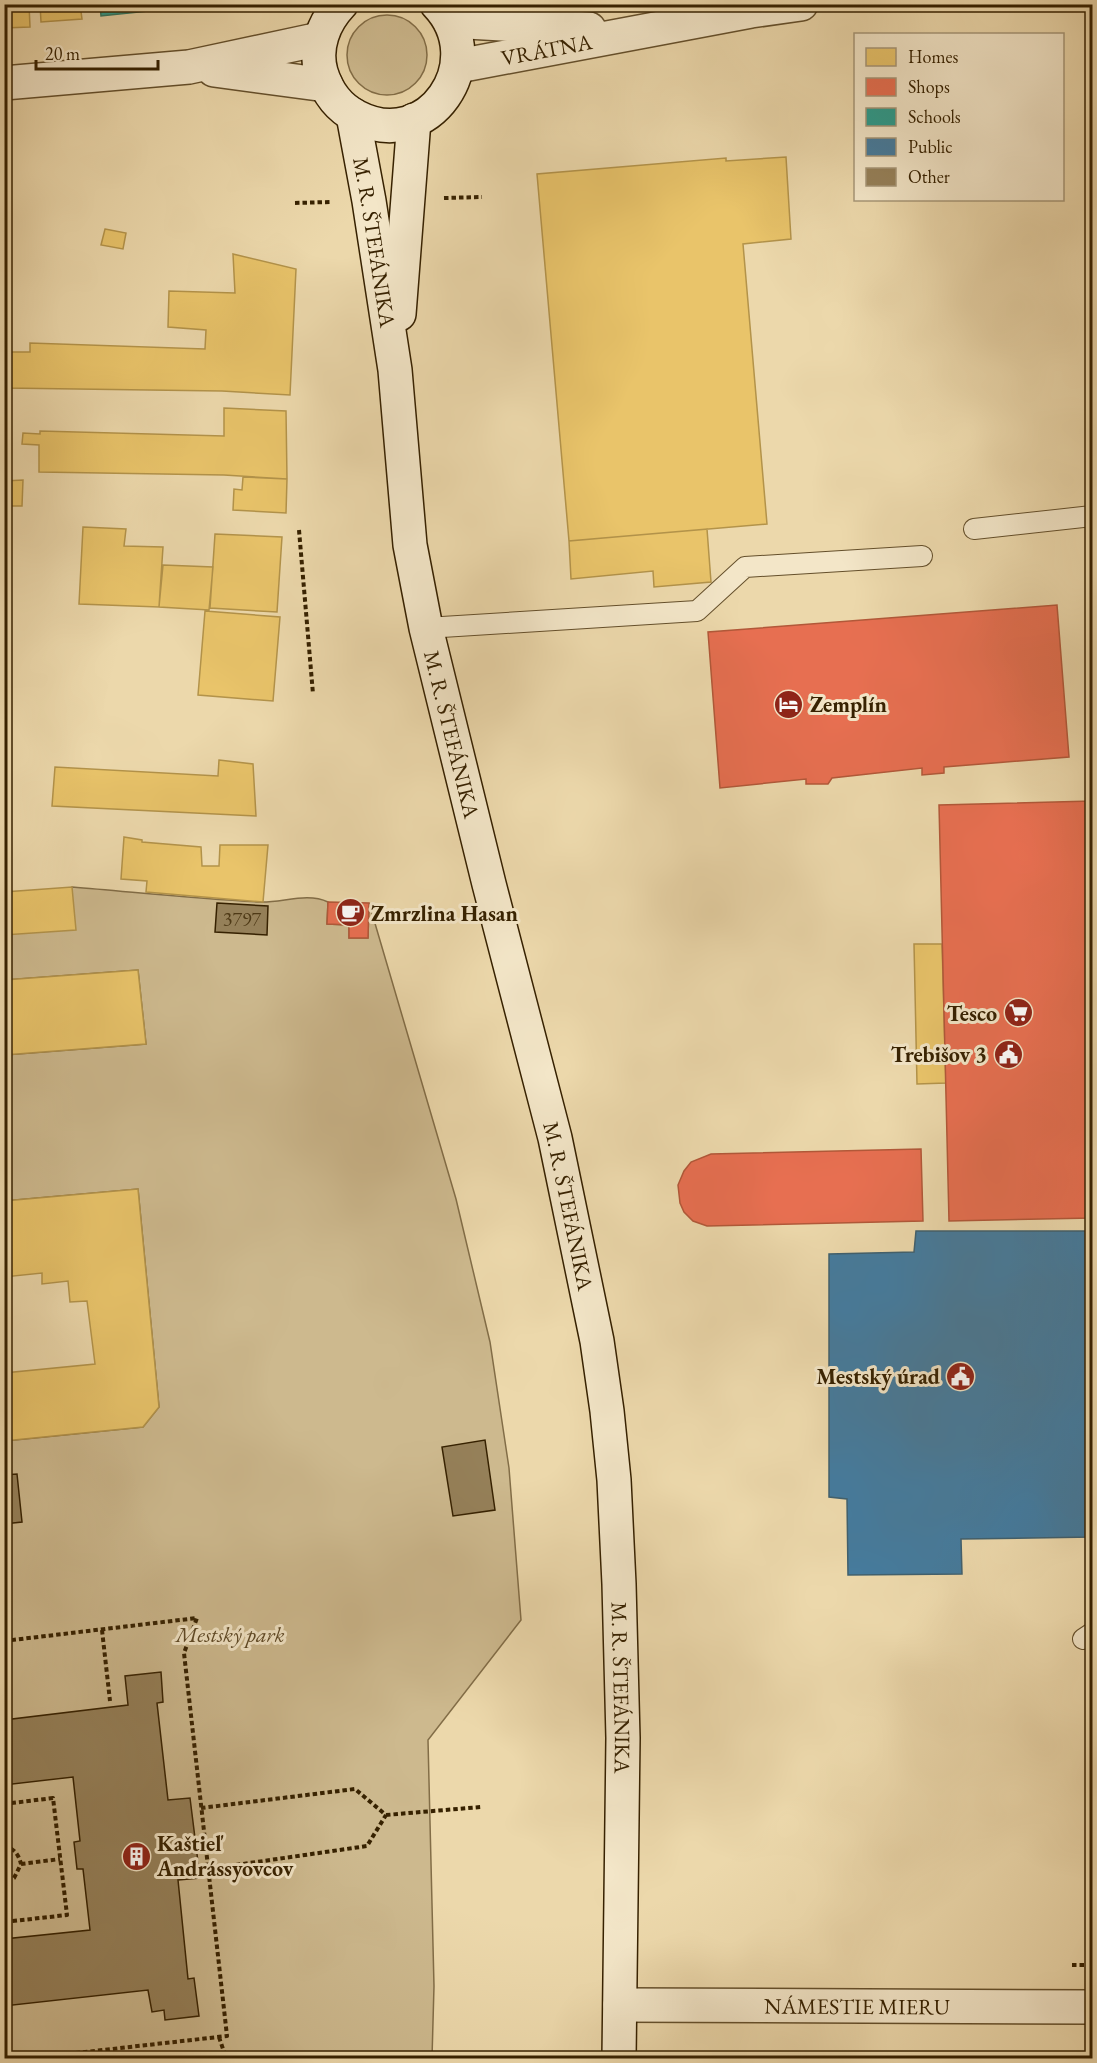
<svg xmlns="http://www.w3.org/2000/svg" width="1097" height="2063" font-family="'EB Garamond',serif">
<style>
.green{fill:#cdb98e;stroke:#826d47;stroke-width:1.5}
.homes{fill:#e9c46a;stroke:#b3934a;stroke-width:1.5}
.shops{fill:#e76f51;stroke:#b25839;stroke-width:1.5}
.schools{fill:#2a9d8f;stroke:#2e7864;stroke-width:1.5}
.public{fill:#457b9d;stroke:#40606e;stroke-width:1.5}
.building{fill:#958059;stroke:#362100;stroke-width:1.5}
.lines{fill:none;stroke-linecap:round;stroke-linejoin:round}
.lane-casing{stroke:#644f2b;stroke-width:22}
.street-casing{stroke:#644f2b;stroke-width:36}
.secondary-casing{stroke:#362100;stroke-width:36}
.path{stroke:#362100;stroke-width:4;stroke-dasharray:4.5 3;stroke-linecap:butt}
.lane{stroke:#f3e6c8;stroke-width:20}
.street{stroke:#f3e6c8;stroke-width:33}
.secondary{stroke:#f3e6c8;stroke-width:33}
.labels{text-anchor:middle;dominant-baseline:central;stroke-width:6;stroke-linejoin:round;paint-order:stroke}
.number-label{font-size:20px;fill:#4e3916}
.street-label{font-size:22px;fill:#362100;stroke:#f3e6c8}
.poi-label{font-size:22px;font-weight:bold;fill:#362100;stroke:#f3e6c8;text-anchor:start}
.park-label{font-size:22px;font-style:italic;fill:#5c4724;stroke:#f3e6c8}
</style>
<rect width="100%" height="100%" fill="#ecd8ab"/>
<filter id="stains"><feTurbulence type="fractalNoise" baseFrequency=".00333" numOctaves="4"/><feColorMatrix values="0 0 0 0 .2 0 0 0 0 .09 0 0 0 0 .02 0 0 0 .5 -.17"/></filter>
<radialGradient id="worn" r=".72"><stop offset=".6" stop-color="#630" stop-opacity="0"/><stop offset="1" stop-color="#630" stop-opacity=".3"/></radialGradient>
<path class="green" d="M347 55a40 40 0 1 1 80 0a40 40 0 1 1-80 0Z
M72,887c62,5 125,12 188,15 22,1 47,-10 68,0l-1,22 22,1v13h19l1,-35 87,296 34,143 19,126 12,152 -93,120 6,246 -2,72h-427v-617l138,-14 16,-20 -21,-218 -134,12 1,-146 141,-11 -8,-74 -133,10v-45z"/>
<path class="homes" d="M4,4h25l1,23 -26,1z
M40,4h40l2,15 -41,3z
M786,157l5,82 -48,5 24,280 -198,17 -32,-367 189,-16v3z
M105,229l21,4 -3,16 -22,-4z
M233,254l63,15 -6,126 -68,-4 -218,-3v-36h26v-9l175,6 1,-19 -38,-3 1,-36 66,2z
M224,408l62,3 1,68 -63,-4 -185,-3v-27l-17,-1 1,-11 17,1v-3l184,5z
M243,477l44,2 -1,34 -53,-3 1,-21 8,1z
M23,480l-1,26h-18v-25z
M83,527l43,2 -2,17 39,1 -4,60 -80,-3z
M707,529l4,53 -57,5 -1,-16 -82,8 -2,-38z
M215,534l67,3 -5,75 -67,-4z
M163,565l50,2 -4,43 -50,-3z
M205,611l75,6 -7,84 -75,-6z
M219,760l34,4 3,52 -204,-10 3,-39 163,9z
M124,837l18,3v2l59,5 1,19h17l1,-21h48l-5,57 -117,-10 1,-11 -26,-2z
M72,887l4,43 -72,5v-43z
M914,944h28l4,139 -29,1z
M138,970l8,74 -142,11v-75z
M138,1189l21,218 -16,20 -139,14v-68l91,-9 -8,-63 -17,1 -2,-21 -26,3v-11l-38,4v-76z"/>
<path class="shops" d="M1057,605l12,152 -125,10v6l-22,2v-7l-90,10 -4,6h-22v-5l-86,9 -12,-156z
M1092,801v417l-143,3 -10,-416z
M328,902l41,1 -1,35h-19v-13l-22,-1z
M921,1149l2,72 -216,5 -14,-5 -9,-9 -4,-9 -2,-18 6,-14 7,-9 20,-8z"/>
<path class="schools" d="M100,4h115l-114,12z"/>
<path class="public" d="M916,1231h176v306l-131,2 1,35 -114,1 -1,-76 -18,-2v-243l85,-2z"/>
<path class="building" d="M217,903l51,3 -1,29 -52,-3z
M485,1440l10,70 -42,6 -11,-69z
M17,1474l5,48 -18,2v-49z
M161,1672l2,30 -6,1 11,97 22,-2 10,80 -22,2 10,99 6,-1 5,38 -34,4 -1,-10 -12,2 -4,-22 -144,16v-67l86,-9 -7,-61h-6l-3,-27 6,-1 -7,-64 -69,8v-65l124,-15 -3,-29z"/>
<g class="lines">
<defs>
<path id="lane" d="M974,529l118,-13
M426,628l271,-17 48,-44 177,-11
M1083,1639l9,-6"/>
<g id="street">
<path d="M450,21l139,8"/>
<path id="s1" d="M458,66l293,-55 50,-7"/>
<path d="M214,70l112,15"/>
<path d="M4,83l185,-16 131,-28"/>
<path id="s2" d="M620,2005l472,2"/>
</g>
<g id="secondary">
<path d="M341,4c-17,18 -27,43 -20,68 6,20 18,36 36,45 71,37 135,-55 80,-113"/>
<path id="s3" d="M353,115l16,86 26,169 15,175 16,83 63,256 66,254 42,203 10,70 7,69 5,104 4,154 -4,320"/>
<path d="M399,314l15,-194"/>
</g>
</defs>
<use href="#lane" class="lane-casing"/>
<use href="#street" class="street-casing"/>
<use href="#secondary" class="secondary-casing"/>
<path class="path" d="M444,198l38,-1
M295,203l35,-1
M299,530l14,164
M102,1630l8,71
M4,1641l193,-23 -13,35 43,383 -195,22
M4,1804l49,-6 14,117 -63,7
M201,1808l154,-19 31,26 -19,31 -159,23
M386,1815l95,-8
M4,1846c10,2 15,9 17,18l-7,14 -10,5
M21,1864l39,-5
M5,1883l5,38
M1072,1965h20
M219,2037l7,21
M4,2058h2"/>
<use href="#lane" class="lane"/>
<use href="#street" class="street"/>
<use href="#secondary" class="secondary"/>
</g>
<defs>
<symbol id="hotel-disc" viewBox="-11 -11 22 22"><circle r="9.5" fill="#8f2418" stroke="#f3e6c8"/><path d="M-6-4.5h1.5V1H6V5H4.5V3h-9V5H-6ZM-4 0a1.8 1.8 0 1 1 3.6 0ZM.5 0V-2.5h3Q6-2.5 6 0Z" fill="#fff"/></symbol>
<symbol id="cafe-disc" viewBox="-11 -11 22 22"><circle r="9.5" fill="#8f2418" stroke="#f3e6c8"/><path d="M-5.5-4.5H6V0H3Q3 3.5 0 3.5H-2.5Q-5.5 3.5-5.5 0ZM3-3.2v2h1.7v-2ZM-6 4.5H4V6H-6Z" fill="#fff"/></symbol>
<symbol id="supermarket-disc" viewBox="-11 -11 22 22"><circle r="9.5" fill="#8f2418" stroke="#f3e6c8"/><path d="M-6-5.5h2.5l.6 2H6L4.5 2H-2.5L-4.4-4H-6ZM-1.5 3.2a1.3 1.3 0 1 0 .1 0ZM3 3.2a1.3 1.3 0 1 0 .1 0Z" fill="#fff"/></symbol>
<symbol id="civic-disc" viewBox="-11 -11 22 22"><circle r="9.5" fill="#8f2418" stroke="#f3e6c8"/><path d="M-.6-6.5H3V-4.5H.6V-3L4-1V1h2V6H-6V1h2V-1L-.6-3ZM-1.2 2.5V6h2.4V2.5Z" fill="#fff"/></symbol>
<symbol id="building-disc" viewBox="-11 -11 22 22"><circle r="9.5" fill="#8f2418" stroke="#f3e6c8"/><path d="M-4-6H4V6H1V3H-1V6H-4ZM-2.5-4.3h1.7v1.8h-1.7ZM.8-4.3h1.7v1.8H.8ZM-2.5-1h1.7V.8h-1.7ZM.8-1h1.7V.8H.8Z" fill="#fff"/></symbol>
</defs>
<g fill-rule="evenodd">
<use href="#hotel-disc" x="772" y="688" width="33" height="33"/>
<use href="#cafe-disc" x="334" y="896" width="33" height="33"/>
<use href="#supermarket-disc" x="1002" y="996" width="33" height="33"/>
<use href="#civic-disc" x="992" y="1038" width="33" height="33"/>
<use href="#civic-disc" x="944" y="1360" width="33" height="33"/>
<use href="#building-disc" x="120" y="1840" width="33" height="33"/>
</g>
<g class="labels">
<g class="number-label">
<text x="242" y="919">3797</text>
</g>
<g class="street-label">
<text stroke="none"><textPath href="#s1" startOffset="90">VRÁTNA</textPath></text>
<text stroke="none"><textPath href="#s3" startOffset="129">M. R. ŠTEFÁNIKA</textPath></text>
<text stroke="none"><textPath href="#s3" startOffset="628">M. R. ŠTEFÁNIKA</textPath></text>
<text stroke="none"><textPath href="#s3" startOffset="1114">M. R. ŠTEFÁNIKA</textPath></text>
<text stroke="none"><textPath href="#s3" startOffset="1600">M. R. ŠTEFÁNIKA</textPath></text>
<text stroke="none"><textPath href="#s2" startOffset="237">NÁMESTIE MIERU</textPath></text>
</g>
<g class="poi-label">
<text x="810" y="704">Zemplín</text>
<text x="371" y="913">Zmrzlina Hasan</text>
<text x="997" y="1013" text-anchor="end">Tesco</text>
<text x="987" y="1054" text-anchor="end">Trebišov 3</text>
<text x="940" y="1376" text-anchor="end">Mestský úrad</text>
<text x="157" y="1843">Kaštieľ<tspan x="157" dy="25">Andrássyovcov</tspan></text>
</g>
<g class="park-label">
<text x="230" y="1634">Mestský park</text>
</g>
</g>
<rect width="1097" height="2063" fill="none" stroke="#ecd8ab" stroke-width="24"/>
<rect x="6" y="6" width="1085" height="2051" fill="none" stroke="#362100" stroke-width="3"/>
<rect x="12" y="12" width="1073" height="2039" fill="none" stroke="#362100" stroke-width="1.5"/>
<rect x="854" y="33" width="210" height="168" fill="#f3e6c8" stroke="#a79778" stroke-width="1.5"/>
<rect x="866" y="48" width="30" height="18" fill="#e9c46a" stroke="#a79778" stroke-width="1.5"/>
<text x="908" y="63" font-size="18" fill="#362100">Homes</text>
<rect x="866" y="78" width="30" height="18" fill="#e76f51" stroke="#a79778" stroke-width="1.5"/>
<text x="908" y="93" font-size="18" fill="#362100">Shops</text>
<rect x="866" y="108" width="30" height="18" fill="#2a9d8f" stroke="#a79778" stroke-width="1.5"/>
<text x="908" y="123" font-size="18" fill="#362100">Schools</text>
<rect x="866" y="138" width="30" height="18" fill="#457b9d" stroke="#a79778" stroke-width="1.5"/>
<text x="908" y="153" font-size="18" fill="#362100">Public</text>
<rect x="866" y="168" width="30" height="18" fill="#958059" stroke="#a79778" stroke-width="1.5"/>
<text x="908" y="183" font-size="18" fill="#362100">Other</text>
<path d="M36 60v9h122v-9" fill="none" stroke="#362100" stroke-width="3"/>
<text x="45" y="60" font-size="18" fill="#362100" stroke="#f3e6c8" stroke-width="4.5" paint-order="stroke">20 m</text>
<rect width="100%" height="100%" filter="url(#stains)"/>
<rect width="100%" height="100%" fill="url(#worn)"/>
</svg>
